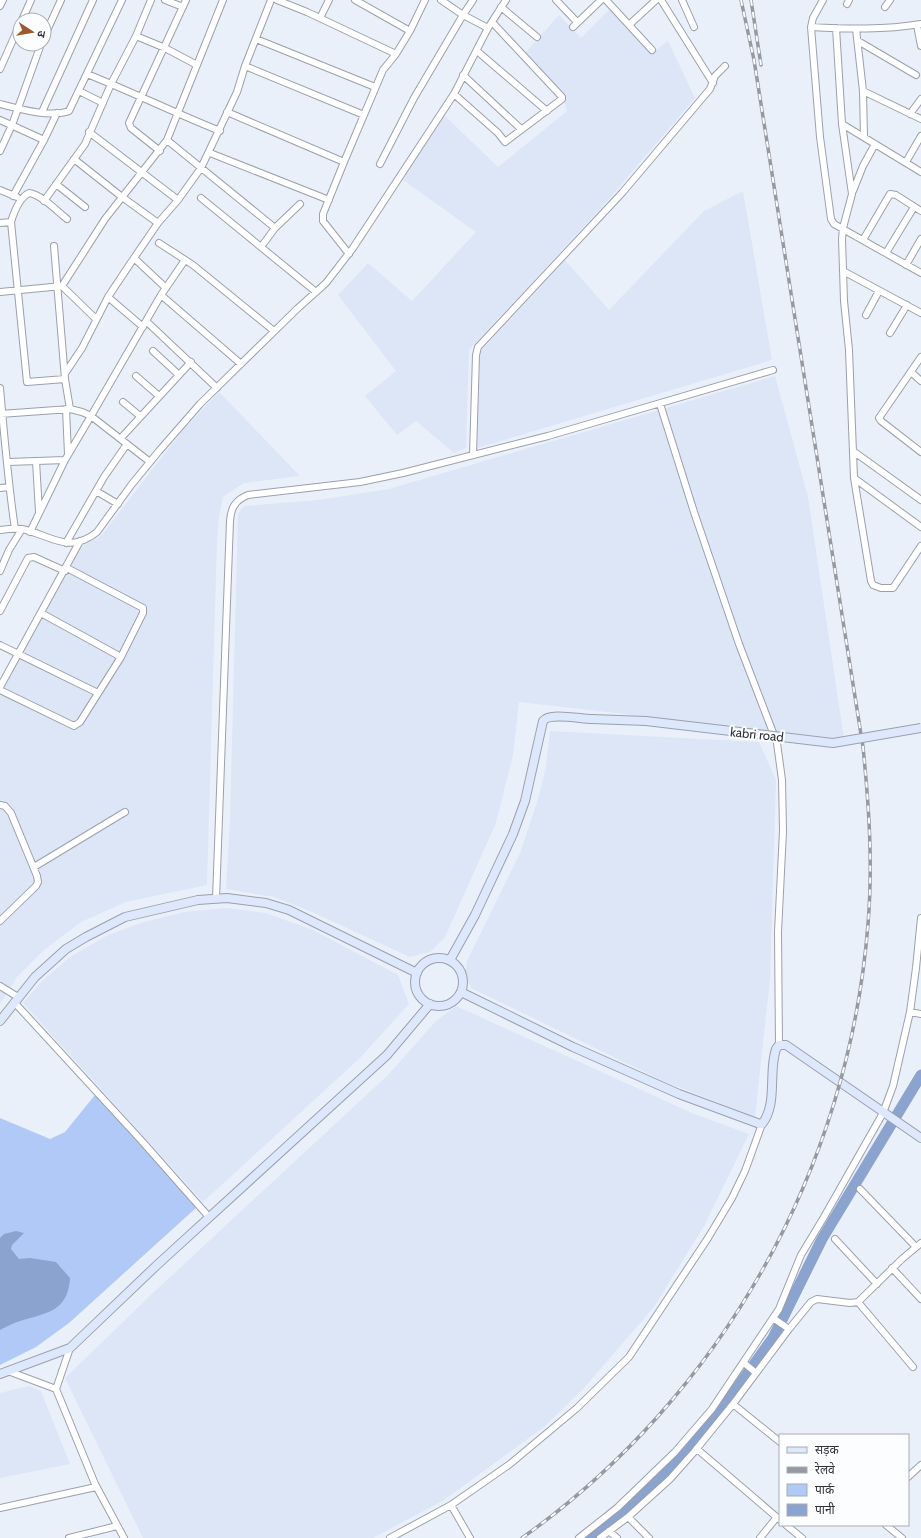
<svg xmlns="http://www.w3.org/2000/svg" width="921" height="1538" font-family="Cabin,'Noto Sans Devanagari',sans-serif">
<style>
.built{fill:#dce6f7}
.green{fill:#b0c9f6}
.water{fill:#8ba3cf}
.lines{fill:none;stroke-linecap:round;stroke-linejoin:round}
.river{stroke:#8ba3cf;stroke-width:11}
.street-casing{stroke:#9ba0aa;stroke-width:8}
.secondary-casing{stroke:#9ba0aa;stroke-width:10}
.street{stroke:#fff;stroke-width:6}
.secondary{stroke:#dde8fc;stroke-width:8}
.rail-casing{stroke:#9599a1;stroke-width:3.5}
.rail{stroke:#fbfdff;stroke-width:2;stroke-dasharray:6;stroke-linecap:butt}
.secondary-bridge-casing{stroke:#9ba0aa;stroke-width:10;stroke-linecap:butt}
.secondary-bridge{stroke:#dde8fc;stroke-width:8}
.labels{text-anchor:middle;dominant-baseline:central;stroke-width:4;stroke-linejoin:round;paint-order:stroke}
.street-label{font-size:13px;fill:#2f3236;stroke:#fbfdff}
</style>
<rect width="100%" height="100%" fill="#eaf0fa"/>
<path class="built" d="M610,9l42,44 16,-12 27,57 -92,108 -134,144 -3,98 -12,5 -38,-32 -19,14 -32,-39 31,-25 -58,-76 30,-32 44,38 64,-69 -73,-52 39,-67 56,54 69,-56 -3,-13 -40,-44 35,-39 22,23z
M743,191l29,169 -295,88 3,-96 85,-92 44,50 95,-99z
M775,376l33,121 36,242 -325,-37 -6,53 -17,68 -51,114 -15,15 -20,5 -98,-45 -38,-15 -48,-8 4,-69 8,-306 6,-8 74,-6 71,-11z
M219,392l81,84 -56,7 -21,14 -4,20 -2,24 -10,344 -81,17 -45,20 -37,28 -27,27 -17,27v-311l81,-146 20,-11 81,-105z
M550,731l209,11 17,38 -6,199 -15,138 -94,-37 -190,-92 -6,-14 2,-13 53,-108 18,-54 8,-32z
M227,908l39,5 47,17 85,45 11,29 -49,54 -157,144 -180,-199 19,-22 28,-24 38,-22 33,-12 43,-11z
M456,1006l236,107 57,21 -45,92 -50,81 -70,81 -40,39 -100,73 -71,38h-230l-78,-160 90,-87 233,-216 48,-54z
M29,1386l12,5 29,73 -70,14v-85z"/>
<path class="green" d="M95,1095l102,112 -128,116 -33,24 -36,18v-247l50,21 15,-7z"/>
<path class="water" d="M16,1231l8,2 -12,12 -1,4 8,10 11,-1 26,4 14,16c-2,36 -27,35 -53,44 -6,2 -11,5 -17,8v-92l4,-4z"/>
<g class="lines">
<path class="river" d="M588,1538l53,-43 34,-33 46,-52 52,-72 49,-99 99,-164"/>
<defs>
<path id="street" d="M165,0l18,7
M277,0l30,12 89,42
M355,0l55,31
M441,0l22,15 25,13
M556,0l21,22
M606,0l46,50
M661,0l52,83
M682,0l12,27
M823,0l-10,18 -2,9 9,110 11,82 3,5 87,49
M847,4l2,-4
M0,6l3,-6
M501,7l36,30
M885,7l5,-7
M320,18l9,-18
M22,20l9,-20
M629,25l27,-25
M917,25l4,21
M573,27l28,-27
M811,27c37,2 73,3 110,-3
M836,28l6,96 10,70 -9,34 -1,11 2,62 5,49 5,128 17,103 2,4 8,3h12l28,-42
M856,29l7,62 1,46
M136,36l29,12 32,17
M44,37l17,-37
M256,39l119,48
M858,41l58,34
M477,51l70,60
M245,66l119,49
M0,69l20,-45
M87,74c45,18 88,39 133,57
M463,75l58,54
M79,91l24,12
M863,91l58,28
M454,94l44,39 7,9 57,-43v-2l-70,-75
M0,104c19,5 51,14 69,7l53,-111
M42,112l51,-112
M227,112l117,50
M910,114l11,-15
M0,120l44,20
M842,124l79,48
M89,132l89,68
M167,140l108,88 -14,19
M0,151l12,-26 29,-81
M160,151l-29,-23 -2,-5 57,-123
M210,153l119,47
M74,159l48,38 36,26
M906,162l15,-26
M380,164l34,-66 49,-83 10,-15
M56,184l29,23
M0,190l17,7
M853,191l10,-25 12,-22
M13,196l31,-56 13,-27
M201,198l115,94
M44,201l41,-57 26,-60 25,-48 15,-36
M0,223l11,-1
M275,228l25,-24
M863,240l27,-46 6,1 25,16
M159,243l34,22 81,66
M54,246l11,133 5,30
M886,253l28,-46
M349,254l-26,-33v-7l21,-52 39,-92 13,-16 14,-23 15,-31
M134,258l32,30
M906,265l15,-26
M843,271l78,42
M62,286l34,33
M0,292l62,-6 43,-67 62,-79 56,-140
M161,295l80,69
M108,297l35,30
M866,315l13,-24
M146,321l71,67
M890,333l17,-28
M153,351l26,24
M921,357l-42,61 2,3 40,31
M66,372l16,-24 26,-51 26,-39 24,-35 20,-23 23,-32 36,-76 8,-26 26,-66
M911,372l10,9
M136,376l23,20
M65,379l-38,3 -16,-160c3,-10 8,-24 18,-29 12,1 29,19 38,26
M0,388c4,47 8,94 15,141
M123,402l17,14
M660,404l34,108 45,132 38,99 5,37 1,51 -5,101 1,113
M66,409l2,45
M0,414l70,-5 12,3 9,4 59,46
M121,438l70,-76
M853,451l68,49
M473,455l3,-100 2,-8 144,-154 88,-104 5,-13 10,-10
M36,461l3,51
M8,462l57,-2
M854,478l67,49
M0,488l9,-1
M96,491l22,13
M0,530c7,-1 15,-2 22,-1 28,6 47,26 75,3l35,-48 27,-33 41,-47 97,-95 29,-26 27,-35 101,-154 34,-66 18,-28
M30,532l35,-72 26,-44 70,-121 24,-35
M66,543l38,-66 23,-33
M0,571l9,-21 13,-21
M0,611l28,-53 6,-1 31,14
M41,613l80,44
M0,645l98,48
M0,687l80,-146
M0,690l74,36 6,-4 41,-65 22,-44v-5l-76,-40
M0,805l5,1 6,7 26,63 1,6 -2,4 -36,35
M34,867l91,-55
M216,899l14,-378c1,-13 5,-21 18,-26l112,-13 43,-9 145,-37 225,-66
M0,986l18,11
M14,1002l126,137 69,78
M910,1012l11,2
M860,1189l56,58
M835,1239l42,45
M892,1268l29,31
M858,1302l55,65
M773,1318l16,11
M70,1348l-14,41 39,95 29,54
M744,1363l12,10
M8,1371l48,18
M733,1404l47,38
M697,1449l83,71
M908,1477l13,-12
M451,1505l19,33
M0,1508l96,-21
M628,1517l21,21
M786,1525l16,13
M886,1525l16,13
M609,1531l8,7
M69,1538l48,-12
M390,1538l61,-33 59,-41 67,-56 52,-51 79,-119 24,-40 13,-27 17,-47
M579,1538l38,-30 58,-56 37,-43 67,-100 22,-54 23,-38 59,-104 10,-27 17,-74 6,-44 5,-50
M600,1538l28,-21 42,-38 24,-27 39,-48 56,-75 22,-27 6,-3 33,4 8,-1 44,-43 19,-16
M760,1538l17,-21"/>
<path id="secondary" d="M415 982a24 24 0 1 1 48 0a24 24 0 1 1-48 0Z
M450,960l25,-45 38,-81 12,-33 18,-80c6,-9 38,-2 49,-2
M461,992l112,55 106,47 81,30h2c16,-20 6,-52 14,-75l3,-4h7l135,93
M0,1021l35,-44 31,-28 20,-12 39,-20 73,-17 29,-2 39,5 23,7 128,63
M0,1374l70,-26 87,-83 230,-210 43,-51"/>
</defs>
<use href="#street" class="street-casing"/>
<use href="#secondary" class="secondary-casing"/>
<use href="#street" class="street"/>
<use href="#secondary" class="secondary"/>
<defs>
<path id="rail" d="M751,0l10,65
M522,1538c200,-142 327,-370 346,-614 5,-60 1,-118 -5,-177l-109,-687 -13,-60"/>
</defs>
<use href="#rail" class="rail-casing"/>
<use href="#rail" class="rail"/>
<defs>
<path id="secondary-bridge" d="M592,719l54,2 187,22 88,-15"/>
</defs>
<use href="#secondary-bridge" class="secondary-bridge-casing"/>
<use href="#secondary-bridge" class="secondary-bridge"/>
</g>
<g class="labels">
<g class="street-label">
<text transform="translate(757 734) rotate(6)">kabri road</text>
</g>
</g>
<rect x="779" y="1434" width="130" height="92" fill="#fbfdff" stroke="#a9acaf"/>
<rect x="787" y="1447" width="20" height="6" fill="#dde8fc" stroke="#a9acaf"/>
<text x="815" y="1454" font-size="12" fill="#2f3236">सड़क</text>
<rect x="787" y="1467" width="20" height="6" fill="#9599a1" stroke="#a9acaf"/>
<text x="815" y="1474" font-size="12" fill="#2f3236">रेलवे</text>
<rect x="787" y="1484" width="20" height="12" fill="#b0c9f6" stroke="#a9acaf"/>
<text x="815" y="1494" font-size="12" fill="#2f3236">पार्क</text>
<rect x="787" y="1504" width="20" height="12" fill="#8ba3cf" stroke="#a9acaf"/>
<text x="815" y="1514" font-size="12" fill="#2f3236">पानी</text>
<g transform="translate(32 32) rotate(102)"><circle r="19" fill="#fbfdff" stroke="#a9acaf"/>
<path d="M0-3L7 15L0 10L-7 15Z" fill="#9d592b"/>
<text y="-6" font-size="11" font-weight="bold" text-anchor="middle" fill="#2f3236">उ</text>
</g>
</svg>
